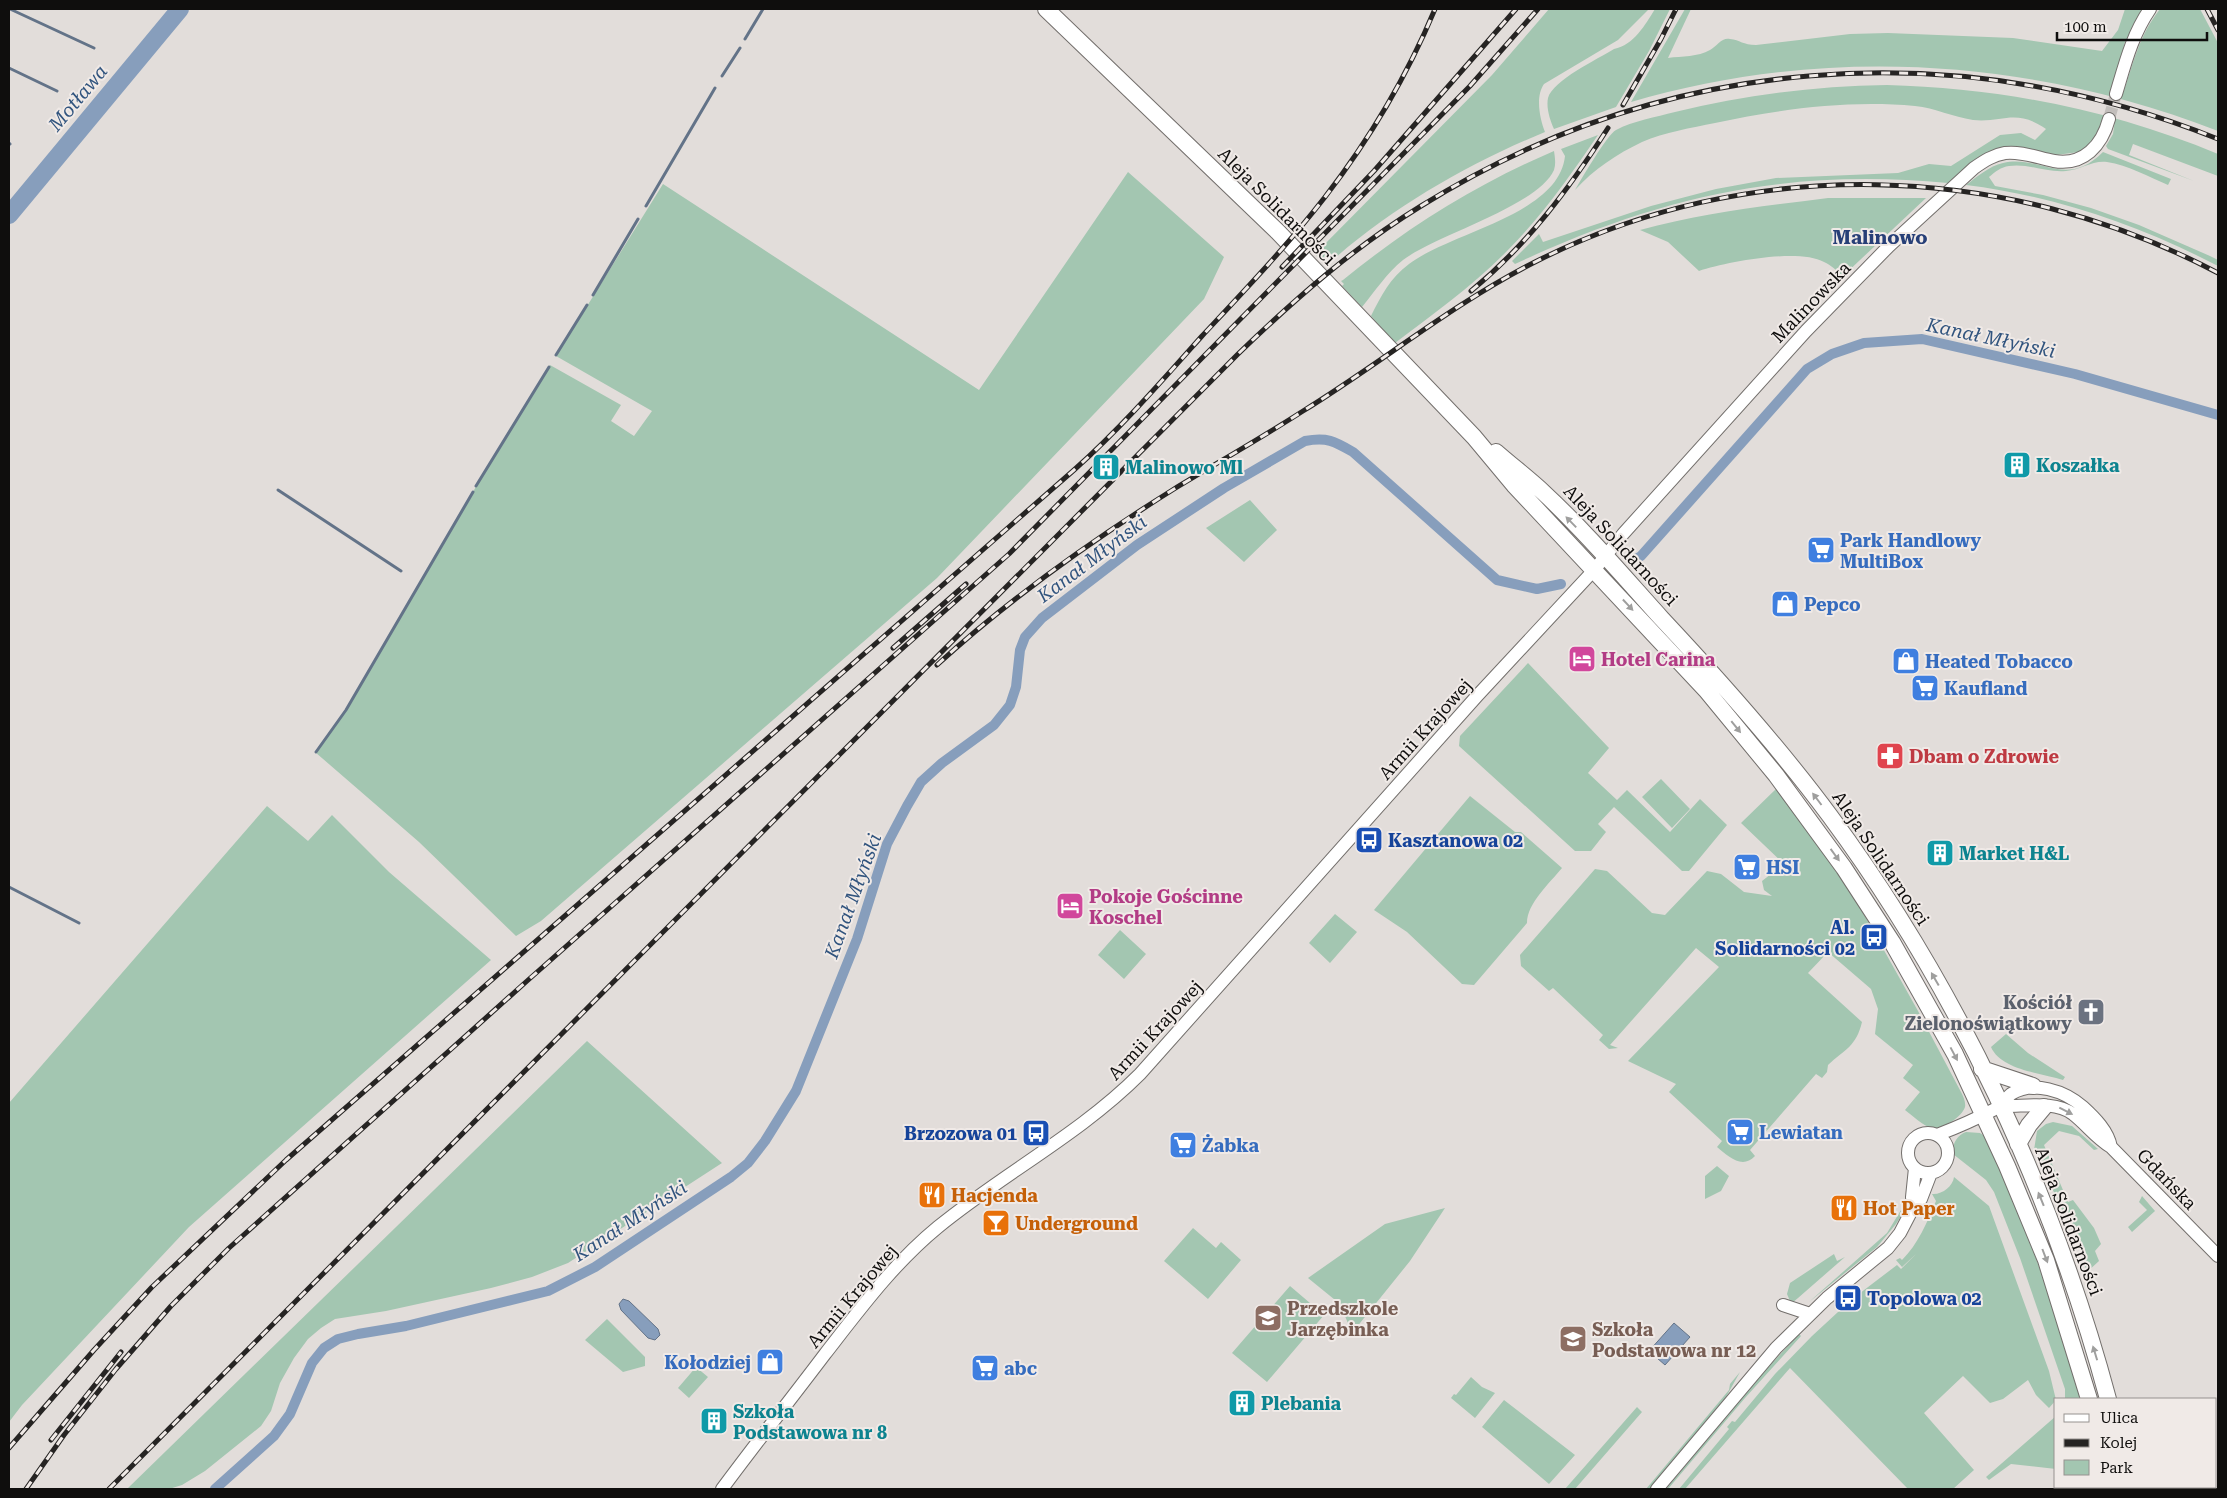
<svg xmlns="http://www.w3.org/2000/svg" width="2227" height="1498" font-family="'Roboto Serif',serif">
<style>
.green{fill:#a3c6b1}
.water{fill:#879ebc;stroke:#637388}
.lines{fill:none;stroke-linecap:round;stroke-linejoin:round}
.stream{stroke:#637388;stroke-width:3}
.canal{stroke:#879ebc;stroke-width:10}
.river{stroke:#879ebc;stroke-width:18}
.minor-tunnel{stroke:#c2bebb;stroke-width:12;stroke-dasharray:12 6;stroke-linecap:butt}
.minor-casing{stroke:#736f6c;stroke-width:14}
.major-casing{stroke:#736f6c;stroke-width:18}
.minor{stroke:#fff;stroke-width:12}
.major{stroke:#fff;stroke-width:16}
.rail-casing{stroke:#262423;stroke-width:5}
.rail{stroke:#f0eae7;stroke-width:3;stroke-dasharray:9;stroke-linecap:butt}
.oneway{fill:#9f9f9e}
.labels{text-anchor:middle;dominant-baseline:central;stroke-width:4;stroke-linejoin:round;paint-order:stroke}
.street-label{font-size:18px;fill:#0f0e0d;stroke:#f0eae7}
.culture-label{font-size:18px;font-weight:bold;fill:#0d838f;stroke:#f0eae7;text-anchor:start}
.shop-label{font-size:18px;font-weight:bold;fill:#366cbe;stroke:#f0eae7;text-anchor:start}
.hotel-label{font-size:18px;font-weight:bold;fill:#b23c85;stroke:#f0eae7;text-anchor:start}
.health-label{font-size:18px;font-weight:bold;fill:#be3a42;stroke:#f0eae7;text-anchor:start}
.transit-label{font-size:18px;font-weight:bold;fill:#164399;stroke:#f0eae7;text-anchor:start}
.worship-label{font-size:18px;font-weight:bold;fill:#5b616d;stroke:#f0eae7;text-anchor:end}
.food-label{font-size:18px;font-weight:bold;fill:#c56008;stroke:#f0eae7;text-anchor:start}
.education-label{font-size:18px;font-weight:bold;fill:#785e54;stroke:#f0eae7;text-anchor:start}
.water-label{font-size:19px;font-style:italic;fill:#31547e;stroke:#f0eae7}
.neighbourhood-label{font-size:19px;font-weight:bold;fill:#273f77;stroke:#f0eae7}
</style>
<rect width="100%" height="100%" fill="#e2ddda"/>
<path class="green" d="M1549,9h100l-31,31 -74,44c-9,13 -4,35 1,48 -78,32 -156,77 -219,134l-11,-12 177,-179z
M1655,9h15l-21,42 -33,56 -62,22c-4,-9 -8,-21 -6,-31 5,-18 50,-39 66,-49 20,-4 31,-24 41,-40z
M1685,9h6l-23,49c14,-2 30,-1 42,-8 7,-4 12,-13 20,-11 10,1 13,6 26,6l94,-11 38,-1 125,5 89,13 16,-21 7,-21h19l-19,33 -14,50 11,4c12,-33 16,-59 38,-87h40l18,34v88c-187,-73 -393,-86 -587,-29z
M1887,85c114,3 225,25 331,69v22l-85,-32 -4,11 65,26 -86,-32 -2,-3 7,-12 2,-14 -14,5 -10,18 -12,9 -23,3 -55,-7 -17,6 -10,6 -26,23c-161,-15 -288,13 -433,81l-3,-3 27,-27 4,8 108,-36 65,-17 60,-11 122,-5 31,-9 22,2 49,-31 21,-2 14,7 11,-11c-30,-21 -43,-6 -73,-9 -20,-3 -38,-12 -58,-14 -68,-6 -134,3 -200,17 -24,5 -50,9 -73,19 -25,12 -48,27 -67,48 7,-12 32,-55 41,-60 17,-9 40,-13 59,-18 69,-17 140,-26 212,-27z
M1598,135c-28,41 -56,81 -91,116 -34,35 -74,63 -112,92l-24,-27c10,-20 19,-38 38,-52 42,-32 150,-49 156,-108l-4,-7z
M1554,151c1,7 2,13 0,19 -16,36 -116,64 -151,90 -16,13 -28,31 -41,47l-20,-21 2,-2 -3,-3 2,-1c65,-53 134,-96 211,-129z
M2103,152l68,27 -3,6c-19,-8 -40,-20 -61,-23 -14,-2 -27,8 -41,9 -19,2 -38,-8 -57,-5 -8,1 -14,6 -20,11l6,9 48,9 48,13 48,17 71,31 8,4v6c-79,-41 -163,-70 -252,-81 11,-8 23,-19 37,-22 38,-9 62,27 100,-11z
M1128,172l96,85 -20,42 -267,279 -396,343 -25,15 -97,-94 -104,-90 31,-43 162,-277 42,-67 71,40 -10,16 23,15 18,-25 -96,-55 107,-172 316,206z
M1828,198h98l-83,78c-6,-5 -12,-11 -19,-14 -26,-14 -97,0 -125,9l-31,-29 -28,-12c62,-17 125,-24 188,-32z
M1250,500l27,30 -33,32 -38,-34z
M1528,663l81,85 -21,25 29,27 10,-10 43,42 30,-33 27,26 -38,46h-7l-68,-64 -16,17 8,8 -15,19h-16l-116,-105 1,-10z
M1661,779l29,30 -18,19 -30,-31z
M1777,788l71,98 70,125 43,81c2,4 5,10 4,15 -3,10 -23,23 -33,21 -9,-2 -19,-12 -27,-18l15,-18 -17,-14 10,-13 -38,-31 3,-25 -7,-20 -43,-37 -20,21 54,49c-6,25 -17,27 -34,43l-1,7 -5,6 -6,-4 -66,76 5,6c-13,14 -27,0 -38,-9l5,-6 -53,-49 7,-8 -48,-23 91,-94 -23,-19 -86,97 8,3 -9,1 -10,-9 4,-5 -50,-47 -4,3 -28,-25 -1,-11 75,-86 12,2 45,42 13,2 42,-44 14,3 23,18 28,4 -8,-6 -2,-9 22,-17 -43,-41z
M1470,796l45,36h6l41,36c-12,15 -35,35 -35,55l-53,62 -12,-1 -55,-52 -33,-22z
M267,806l41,35 24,-26 57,57 102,88 -302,267 -167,178 -13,17v-319z
M1335,914l22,18 -27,31 -21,-20z
M1120,930l26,24 -22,25 -26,-24z
M2006,1034l22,19 37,24 -2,3c-22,-7 -62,-10 -72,-33z
M587,1041l135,122 -154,100 -36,14 -41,11 -105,23 -51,8 -14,9 -13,11 -14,19 -14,25 -9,28 -10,15 -56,45 -23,14 -13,4h-42z
M2053,1122l19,4 26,23 -4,1 -15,-14 -20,-5 -15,14 24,57 5,-2 21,28 7,16 -6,7 4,10 -12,11 -10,-31 -43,-91 3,-19 9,-7z
M1966,1132l14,1 6,4 38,88 29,81 29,93h-17v-10l-45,-131 -26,-66 -8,-12 -33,-26c-1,-10 4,-19 13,-22z
M1717,1166l12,10 -8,15 -16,8v-23z
M1954,1177l35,29 60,165 7,29 -7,8 -13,-13 -8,-15 -25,19 -13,4 -27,-27 -39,37 50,57 -21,19h-45l-118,-121 -105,121h-6l50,-60 -2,-2 5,-6 3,1 40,-48 37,-38 39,-36 46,-35 4,4 15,-15 -14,13 -6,-7 4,-2 2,2c16,-16 25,-37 34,-59l-4,-7c10,1 21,-8 22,-17z
M2142,1196l13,15 -23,21 -4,-5 19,-17 -8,-8z
M1445,1208l-35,53 -58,72 -12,-29 -32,-26 77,-54z
M1901,1210l2,3 -7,11 -19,23 -68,55 78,-69z
M1193,1228l23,20 5,-6 20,18 -33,39 -44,-38z
M1834,1254l3,7 8,-4 -47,41 -6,5 -2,-2 -3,-7 3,-11z
M1290,1286l34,29 -57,67 -35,-29z
M607,1319l38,38v9l-22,6 -38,-32z
M1799,1334l2,2 -56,62 -77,91h-2l95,-114z
M696,1367l12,10 -19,21 -11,-10z
M1740,1372l-14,25 -77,92h-3l83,-99 1,-6z
M1471,1377l11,10 13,6 -20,25 -24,-20 3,-4 2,1z
M1504,1400l71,55 -26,29 -67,-57z
M1637,1407l5,5 -67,77h-10z
M2056,1416v53l-45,-5 -22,16 -3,-3z"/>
<path class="water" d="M623,1299l6,2 29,28 2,6 -5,5 -7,-2 -27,-28 -2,-6z
M1674,1323l16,14 -25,28 -16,-14z"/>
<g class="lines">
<path class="stream" d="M10,9l84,39
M745,39l18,-30
M9,68l48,23
M722,76l18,-28
M9,143l1,1
M646,206l69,-118
M593,295l45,-76
M556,355l31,-50
M476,486l73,-119
M278,490l123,81
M316,752l30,-42 127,-218
M9,887l70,36"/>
<path class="canal" d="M1632,561l9,-5 166,-187 25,-15 32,-11 58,-4 153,35 143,41
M215,1489l59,-53 16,-22 22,-51 12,-15 14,-9 20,-5 48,-8 142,-35 47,-24 136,-90 17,-14 17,-22 31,-50 61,-152 30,-95 20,-38 14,-24 21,-19 52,-38 16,-20 6,-18 4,-37 5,-13 17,-19 95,-73 87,-57 81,-47c22,-4 29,0 48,11l144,128 40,9 24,-5"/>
<path class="river" d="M9,215l171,-206"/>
<path class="minor-tunnel" d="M2109,119l7,-25"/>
<defs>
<path id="minor" d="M2116,94c9,-30 16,-59 34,-85
M2001,1106c22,1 53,-6 72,8 14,11 23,24 38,33l107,109
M1908 1153a20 20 0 1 1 40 0a20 20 0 1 1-40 0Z
M1937,1135c21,-8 41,-17 60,-27 6,-3 9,-10 14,-14 22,-14 54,-3 72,13 12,11 25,24 28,40
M1913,1208l-1,-11 3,-29
M1783,1305l27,9
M722,1489c34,-46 69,-90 103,-135 35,-45 69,-91 113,-127 66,-54 142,-93 202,-153l337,-378 118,-127 28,-35 183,-203 83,-85 85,-78c10,-7 19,-13 31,-15 17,-2 33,5 49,8 30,5 48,-16 55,-42
M1657,1489l119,-141 51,-50 61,-50 12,-15 13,-25 8,-9 10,-26"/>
<path id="major" d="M1046,9l232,223 196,205 40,48 192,205 70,85 68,93 48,74 63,112 52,112 39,94 43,139
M1496,452c16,14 33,27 48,41 42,39 80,84 118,126 59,63 117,128 168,197 128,173 222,375 278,583
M1982,1069l51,17
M2018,1144l11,-19 15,-18
M2110,1487l1,2
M2130,1487l1,2"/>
</defs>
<use href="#minor" class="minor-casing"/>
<use href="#major" class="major-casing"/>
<use href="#minor" class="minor"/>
<use href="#major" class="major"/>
<defs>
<path id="rail" d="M2207,9l11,21
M1623,105l38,-66 15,-30
M1282,267l92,-96 142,-162
M1471,291c56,-46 98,-102 137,-163
M893,648l73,-64
M937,665c72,-66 154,-124 237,-176 43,-26 87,-51 129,-78 78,-48 148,-106 230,-148 215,-110 473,-102 685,10
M51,1440l70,-88
M9,1448l85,-98 58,-63 134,-127 788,-690c46,-41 87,-88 128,-134 42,-45 85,-90 123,-139 44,-57 82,-121 110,-188
M26,1489l38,-54 52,-66 55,-63 58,-58 298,-267 482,-427 461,-468 68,-77
M109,1489l1129,-1135c57,-55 116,-107 183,-148 244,-152 532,-173 797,-67"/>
</defs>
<use href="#rail" class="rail-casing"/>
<use href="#rail" class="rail"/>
</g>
<defs><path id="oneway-solid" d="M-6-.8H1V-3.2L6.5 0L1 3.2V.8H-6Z" transform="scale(1.25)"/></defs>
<g class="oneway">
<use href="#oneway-solid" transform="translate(1571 522) rotate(-134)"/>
<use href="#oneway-solid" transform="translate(1628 605) rotate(47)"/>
<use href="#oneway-solid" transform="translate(1736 727) rotate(51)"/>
<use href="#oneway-solid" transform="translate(1817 799) rotate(-127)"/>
<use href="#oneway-solid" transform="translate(1835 855) rotate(54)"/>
<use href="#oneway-solid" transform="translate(1935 979) rotate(-120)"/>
<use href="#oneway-solid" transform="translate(1954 1054) rotate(62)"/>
<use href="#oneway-solid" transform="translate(2066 1111) rotate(27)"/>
<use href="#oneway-solid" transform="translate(2041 1199) rotate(-112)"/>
<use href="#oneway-solid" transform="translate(2045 1256) rotate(69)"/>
<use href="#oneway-solid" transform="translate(2095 1353) rotate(-107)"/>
</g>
<defs>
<symbol id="building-square" viewBox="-11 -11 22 22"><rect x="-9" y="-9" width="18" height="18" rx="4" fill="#0f9aa8" stroke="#f0eae7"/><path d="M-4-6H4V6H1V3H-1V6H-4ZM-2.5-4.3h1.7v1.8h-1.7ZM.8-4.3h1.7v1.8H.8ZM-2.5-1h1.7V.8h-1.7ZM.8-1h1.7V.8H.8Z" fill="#fff"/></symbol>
<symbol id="supermarket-square" viewBox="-11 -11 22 22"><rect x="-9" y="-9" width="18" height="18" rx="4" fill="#3f7fe0" stroke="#f0eae7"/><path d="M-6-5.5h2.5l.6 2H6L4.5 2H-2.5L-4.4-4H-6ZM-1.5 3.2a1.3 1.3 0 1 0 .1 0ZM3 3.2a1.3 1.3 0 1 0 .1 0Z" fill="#fff"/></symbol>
<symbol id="shop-square" viewBox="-11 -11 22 22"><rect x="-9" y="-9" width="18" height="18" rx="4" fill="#3f7fe0" stroke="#f0eae7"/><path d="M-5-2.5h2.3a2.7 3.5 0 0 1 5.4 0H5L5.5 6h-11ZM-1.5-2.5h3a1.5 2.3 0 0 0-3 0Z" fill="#fff"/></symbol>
<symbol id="hotel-square" viewBox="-11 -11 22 22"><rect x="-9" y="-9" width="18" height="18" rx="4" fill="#d1479c" stroke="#f0eae7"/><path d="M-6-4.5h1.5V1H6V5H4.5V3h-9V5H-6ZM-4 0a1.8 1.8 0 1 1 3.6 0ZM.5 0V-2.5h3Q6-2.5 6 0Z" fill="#fff"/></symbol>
<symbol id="pharmacy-square" viewBox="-11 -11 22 22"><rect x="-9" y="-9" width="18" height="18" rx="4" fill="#e0444e" stroke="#f0eae7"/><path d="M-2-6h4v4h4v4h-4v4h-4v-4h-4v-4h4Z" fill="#fff"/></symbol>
<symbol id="bus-square" viewBox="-11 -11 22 22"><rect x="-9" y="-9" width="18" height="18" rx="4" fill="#1a4fb4" stroke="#f0eae7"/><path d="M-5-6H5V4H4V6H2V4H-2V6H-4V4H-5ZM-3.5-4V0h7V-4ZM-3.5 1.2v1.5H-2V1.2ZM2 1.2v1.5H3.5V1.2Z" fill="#fff"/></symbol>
<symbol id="church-square" viewBox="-11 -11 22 22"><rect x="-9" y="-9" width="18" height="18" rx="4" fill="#6b7280" stroke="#f0eae7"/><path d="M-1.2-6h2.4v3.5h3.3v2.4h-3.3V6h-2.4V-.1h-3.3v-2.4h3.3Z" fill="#fff"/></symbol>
<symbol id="restaurant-square" viewBox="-11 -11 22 22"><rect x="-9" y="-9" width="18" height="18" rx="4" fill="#e8710a" stroke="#f0eae7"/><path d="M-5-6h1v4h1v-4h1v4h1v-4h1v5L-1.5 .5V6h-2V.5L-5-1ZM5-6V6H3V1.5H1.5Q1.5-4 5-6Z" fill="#fff"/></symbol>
<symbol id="bar-square" viewBox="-11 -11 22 22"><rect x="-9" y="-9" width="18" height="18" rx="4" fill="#e8710a" stroke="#f0eae7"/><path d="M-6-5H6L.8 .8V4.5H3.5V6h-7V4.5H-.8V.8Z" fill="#fff"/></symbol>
<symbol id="school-square" viewBox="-11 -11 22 22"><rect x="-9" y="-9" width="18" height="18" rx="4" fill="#8d6e63" stroke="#f0eae7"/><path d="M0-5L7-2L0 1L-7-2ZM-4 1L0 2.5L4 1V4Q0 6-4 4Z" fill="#fff"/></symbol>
</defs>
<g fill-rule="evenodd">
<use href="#building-square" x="2001" y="449" width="32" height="32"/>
<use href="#building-square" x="1090" y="451" width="32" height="32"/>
<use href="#supermarket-square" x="1805" y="534" width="32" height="32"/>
<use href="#shop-square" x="1769" y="588" width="32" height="32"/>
<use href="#hotel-square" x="1566" y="643" width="32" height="32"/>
<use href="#shop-square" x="1890" y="645" width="32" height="32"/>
<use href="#supermarket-square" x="1909" y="672" width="32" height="32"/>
<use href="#pharmacy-square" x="1874" y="740" width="32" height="32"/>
<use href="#bus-square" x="1353" y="824" width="32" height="32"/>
<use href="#building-square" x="1924" y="837" width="32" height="32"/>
<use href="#supermarket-square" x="1731" y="851" width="32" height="32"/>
<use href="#hotel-square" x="1054" y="890" width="32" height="32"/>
<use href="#bus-square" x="1858" y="921" width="32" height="32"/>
<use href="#church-square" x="2075" y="996" width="32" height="32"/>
<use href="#supermarket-square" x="1724" y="1116" width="32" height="32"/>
<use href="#bus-square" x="1020" y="1117" width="32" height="32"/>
<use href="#supermarket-square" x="1167" y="1129" width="32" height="32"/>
<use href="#restaurant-square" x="916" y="1179" width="32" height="32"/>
<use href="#restaurant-square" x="1828" y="1192" width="32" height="32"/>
<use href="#bar-square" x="980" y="1207" width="32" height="32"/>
<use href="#bus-square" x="1832" y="1282" width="32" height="32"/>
<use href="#school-square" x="1252" y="1302" width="32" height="32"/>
<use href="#school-square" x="1557" y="1323" width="32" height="32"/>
<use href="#shop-square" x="754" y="1346" width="32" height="32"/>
<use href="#supermarket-square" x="969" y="1352" width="32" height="32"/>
<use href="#building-square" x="1226" y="1387" width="32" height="32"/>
<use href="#building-square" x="698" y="1405" width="32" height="32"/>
</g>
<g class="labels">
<g class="street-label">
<text transform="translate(1277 206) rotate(45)">Aleja Solidarności</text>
<text transform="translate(1811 302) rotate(-46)">Malinowska</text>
<text transform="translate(1621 545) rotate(47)">Aleja Solidarności</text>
<text transform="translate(1425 729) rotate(-48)">Armii Krajowej</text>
<text transform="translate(1881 858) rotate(56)">Aleja Solidarności</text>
<text transform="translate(1155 1030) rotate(-47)">Armii Krajowej</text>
<text transform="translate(2167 1179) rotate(46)">Gdańska</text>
<text transform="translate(2069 1221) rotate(69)">Aleja Solidarności</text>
<text transform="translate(852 1296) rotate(-50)">Armii Krajowej</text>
</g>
<g class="culture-label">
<text x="2036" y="465">Koszałka</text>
<text x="1125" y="467">Malinowo Ml</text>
<text x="1959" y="853">Market H&amp;L</text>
<text x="1261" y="1403">Plebania</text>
<text x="733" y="1411">Szkoła<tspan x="733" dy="21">Podstawowa nr 8</tspan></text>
</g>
<g class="shop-label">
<text x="1840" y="540">Park Handlowy<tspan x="1840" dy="21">MultiBox</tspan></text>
<text x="1804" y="604">Pepco</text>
<text x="1925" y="661">Heated Tobacco</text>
<text x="1944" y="688">Kaufland</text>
<text x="1766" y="867">HSI</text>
<text x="1759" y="1132">Lewiatan</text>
<text x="1202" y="1145">Żabka</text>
<text x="751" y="1362" text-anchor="end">Kołodziej</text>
<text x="1004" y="1368">abc</text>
</g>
<g class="hotel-label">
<text x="1601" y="659">Hotel Carina</text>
<text x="1089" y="896">Pokoje Gościnne<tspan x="1089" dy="21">Koschel</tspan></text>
</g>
<g class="health-label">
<text x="1909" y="756">Dbam o Zdrowie</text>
</g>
<g class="transit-label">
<text x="1388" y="840">Kasztanowa 02</text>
<text x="1855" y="927" text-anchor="end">Al.<tspan x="1855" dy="21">Solidarności 02</tspan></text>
<text x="1017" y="1133" text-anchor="end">Brzozowa 01</text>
<text x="1867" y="1298">Topolowa 02</text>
</g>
<g class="worship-label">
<text x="2072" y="1002">Kościół<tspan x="2072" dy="21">Zielonoświątkowy</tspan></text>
</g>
<g class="food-label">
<text x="951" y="1195">Hacjenda</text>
<text x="1863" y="1208">Hot Paper</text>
<text x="1015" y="1223">Underground</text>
</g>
<g class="education-label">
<text x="1287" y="1308">Przedszkole<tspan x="1287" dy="21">Jarzębinka</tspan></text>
<text x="1592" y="1329">Szkoła<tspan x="1592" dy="21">Podstawowa nr 12</tspan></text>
</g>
<g class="water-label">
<text transform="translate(78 98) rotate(-50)">Motława</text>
<text transform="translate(1991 338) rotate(12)">Kanał Młyński</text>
<text transform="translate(1092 559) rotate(-37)">Kanał Młyński</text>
<text transform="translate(853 896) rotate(-70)">Kanał Młyński</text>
<text transform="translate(630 1221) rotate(-33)">Kanał Młyński</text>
</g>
<g class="neighbourhood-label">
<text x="1880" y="237">Malinowo</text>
</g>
</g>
<rect width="2227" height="1498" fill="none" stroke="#0f0e0d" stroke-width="20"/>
<rect x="2054" y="1398" width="162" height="90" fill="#f0eae7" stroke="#969290"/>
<rect x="2064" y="1414" width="25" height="8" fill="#ffffff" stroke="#969290"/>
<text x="2100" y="1423" font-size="15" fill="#0f0e0d">Ulica</text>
<rect x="2064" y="1439" width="25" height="8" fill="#262423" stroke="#969290"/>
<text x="2100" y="1448" font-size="15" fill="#0f0e0d">Kolej</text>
<rect x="2064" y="1460" width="25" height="15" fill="#a3c6b1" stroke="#969290"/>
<text x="2100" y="1473" font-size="15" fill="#0f0e0d">Park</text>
<path d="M2057 32v8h150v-8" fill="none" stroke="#0f0e0d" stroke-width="2.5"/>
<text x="2064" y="32" font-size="15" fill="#0f0e0d" stroke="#f0eae7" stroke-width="4" paint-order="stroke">100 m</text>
</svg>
